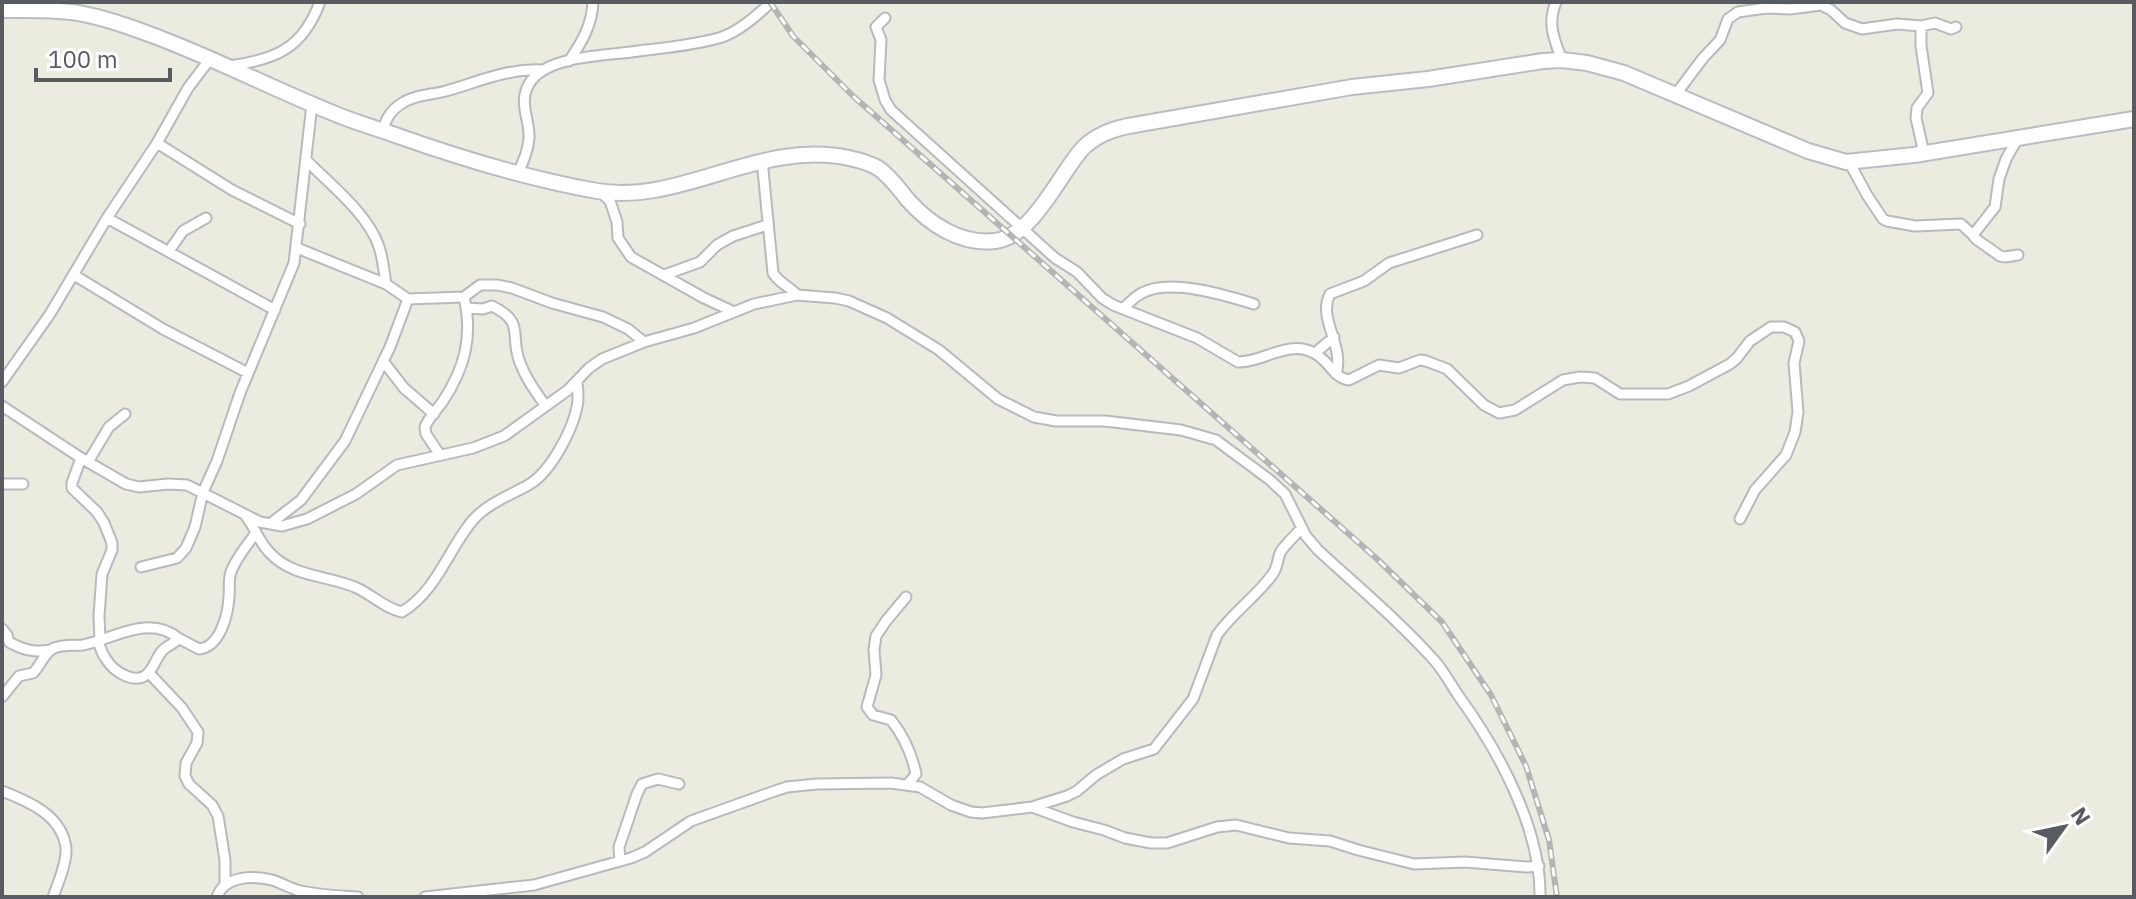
<svg xmlns="http://www.w3.org/2000/svg" width="2136" height="899" font-family="'IBM Plex Sans',sans-serif">
<style>
.lines{fill:none;stroke-linecap:round;stroke-linejoin:round}
.street-casing{stroke:#b7b9bf;stroke-width:13}
.secondary-casing{stroke:#babcc4;stroke-width:18}
.street{stroke:#fff;stroke-width:9}
.secondary{stroke:#fff;stroke-width:14}
.rail-casing{stroke:#b3b4b4;stroke-width:6}
.rail{stroke:#fff;stroke-width:3;stroke-dasharray:9;stroke-linecap:butt}
</style>
<rect width="100%" height="100%" fill="#ecebdf"/>
<g class="lines">
<defs>
<path id="street" d="M1556,2c-9,22 -2,37 6,58
M885,18l-9,9 5,13 -2,40 6,20 6,10 164,148 22,14 25,26 11,7 84,33 41,24c24,1 50,-23 76,-9 15,7 19,25 35,27l30,-15 20,3 21,-8 6,1 21,8 37,36 15,8 16,-3 48,-30 17,-3 15,1 25,16h48l21,-8 41,-22 7,-6 13,-17 21,-14h13l11,5 4,9 -5,22 4,49 -3,20 -9,23 -31,35 -15,29
M1921,26v20l7,47 -11,15 -1,10 8,35
M569,61c13,-19 23,-36 24,-59
M228,66c48,-6 75,-18 92,-64
M1676,94l27,-36 17,-18 8,-21 10,-7 28,-4 24,1 31,-4 10,5 14,13 17,6 35,-5 24,2 14,-3 16,6 5,-2
M383,131c3,-14 9,-22 21,-29 13,-8 28,-7 42,-11 32,-9 62,-23 97,-21
M157,143l75,47 68,34
M762,160l11,113c5,9 17,14 24,22
M307,161c23,23 62,54 72,86 4,11 5,25 7,37
M1849,162l18,33 16,24 4,2 28,5 46,-2 12,11
M518,173c5,-11 10,-22 11,-35 1,-19 -11,-35 0,-54 16,-28 73,-28 102,-32 29,-4 62,-6 91,-15 17,-6 32,-19 45,-31
M599,191l11,10 7,21 1,16 13,19 73,41 30,14
M107,218l168,92
M297,248l89,36 22,15 56,-2 16,-12h17l15,3 40,15 51,14 25,12 16,13
M169,251l14,-20 23,-13
M2018,255l-13,2 -5,-1 -24,-17 -3,-4 22,-28 4,-28 7,-20 12,-21
M74,275l89,54 85,44
M664,275l36,-13 17,-17 16,-9 34,-11
M466,308l17,1 9,-3c33,16 18,28 27,54 6,17 16,31 26,45
M1123,309c6,-6 11,-12 19,-16 28,-15 83,2 112,11
M1315,353l19,-16
M383,361l21,27 30,26
M1336,374c9,-29 -19,-55 -6,-80l34,-13 25,-18 88,-28
M2,382l48,-68 57,-96 50,-75 31,-55 22,-29
M2,406l79,52 45,26 13,3 29,-3 19,1 73,37 22,4 25,-7 49,-25 41,-29 76,-17 31,-12 64,-46 21,-22 13,-9 42,-17 50,-14 60,-24 43,-9 38,3 14,3 38,17 52,32 59,49 36,18 22,4h49l76,9 35,10 54,40 15,14 21,42 12,14c39,36 80,70 116,110 9,10 16,23 24,35 40,55 83,133 82,202
M440,455l-14,-21 -1,-7c4,-10 12,-17 18,-26 22,-33 30,-65 21,-104
M81,458l-9,25v5l25,24 7,11 8,20v7l-10,24 -3,42 1,25
M88,462l21,-35 16,-13
M2,484h21
M246,516c9,12 13,26 24,37 23,25 59,22 87,35 15,7 29,21 45,24 35,-21 47,-64 71,-92 15,-17 38,-25 57,-36 21,-13 42,-53 47,-77 2,-8 1,-17 0,-25
M270,524l31,-24 44,-59 45,-94 18,-48
M141,567l36,-9 9,-10 9,-21 8,-35 14,-31 23,-68 54,-130 18,-159
M906,597l-20,24 -10,15 -2,14 2,25 -9,32 6,8 18,5c12,15 21,35 25,54l-8,10
M2,629l5,6 2,7c14,8 26,11 42,8
M98,641c2,6 4,13 8,18 8,13 31,28 43,13 6,-7 8,-16 14,-22 6,-6 11,-5 15,-12l21,11c21,-2 29,-34 30,-52 1,-9 -1,-17 2,-25 5,-14 16,-27 25,-39
M149,673l33,35 16,24 -1,11 -11,20 -1,13 4,8 23,21 6,11 7,44v25
M2,697l17,-21 14,-3c7,-7 11,-19 19,-24 9,-5 22,-3 31,-4 30,-6 66,-31 95,-7
M2,791c26,10 60,24 64,57 1,15 -8,35 -13,49
M1032,807l35,-11 10,-5 19,-16 27,-16 31,-10 39,-50 24,-64c16,-23 39,-38 55,-60 6,-7 5,-16 9,-24 6,-8 14,-16 21,-23
M620,861l-1,-14 18,-53 5,-10 16,-5 21,5
M217,897c7,-21 36,-22 55,-17 10,3 19,9 29,11 19,4 38,5 57,6
M425,897l109,-12 97,-27 14,-6 46,-31 81,-29 15,-5 30,-3 74,-1 29,4 31,18 20,7 11,1 50,-6 41,15 31,8 21,8 26,5h16l50,-16 19,-2 53,13 41,3 28,9 56,14 51,-2 62,5 12,-1"/>
<path id="secondary" d="M2,10c23,0 46,-1 69,2 26,3 54,13 78,22 63,23 122,54 184,79 21,9 43,15 65,23 65,23 131,43 199,55 85,14 162,-52 252,-33 9,2 21,5 29,10 12,8 21,21 30,32 21,24 53,45 87,41 38,-4 65,-68 88,-93 14,-14 32,-20 51,-23l218,-38 76,-8 115,-18 19,-1 25,3 37,10 184,78 38,11 68,-7 220,-36"/>
</defs>
<use href="#street" class="street-casing"/>
<use href="#secondary" class="secondary-casing"/>
<use href="#street" class="street"/>
<use href="#secondary" class="secondary"/>
<defs>
<path id="rail" d="M770,2l23,34 60,60 523,462 66,64 49,73 35,71 23,74 8,57"/>
</defs>
<use href="#rail" class="rail-casing"/>
<use href="#rail" class="rail"/>
</g>
<rect width="2136" height="899" fill="none" stroke="#585b61" stroke-width="8"/>
<g transform="translate(2064 827) rotate(57)" stroke="#ffffff" stroke-width="6" paint-order="stroke">
<path d="M0-6L14 30L0 20L-14 30Z" fill="#585b61"/>
<text y="-12" font-size="22" font-weight="bold" text-anchor="middle" fill="#585b61">N</text>
</g>
<path d="M36 68v12h134v-12" fill="none" stroke="#585b61" stroke-width="4"/>
<text x="48" y="68" font-size="24" fill="#585b61" stroke="#ffffff" stroke-width="6" paint-order="stroke">100 m</text>
</svg>
